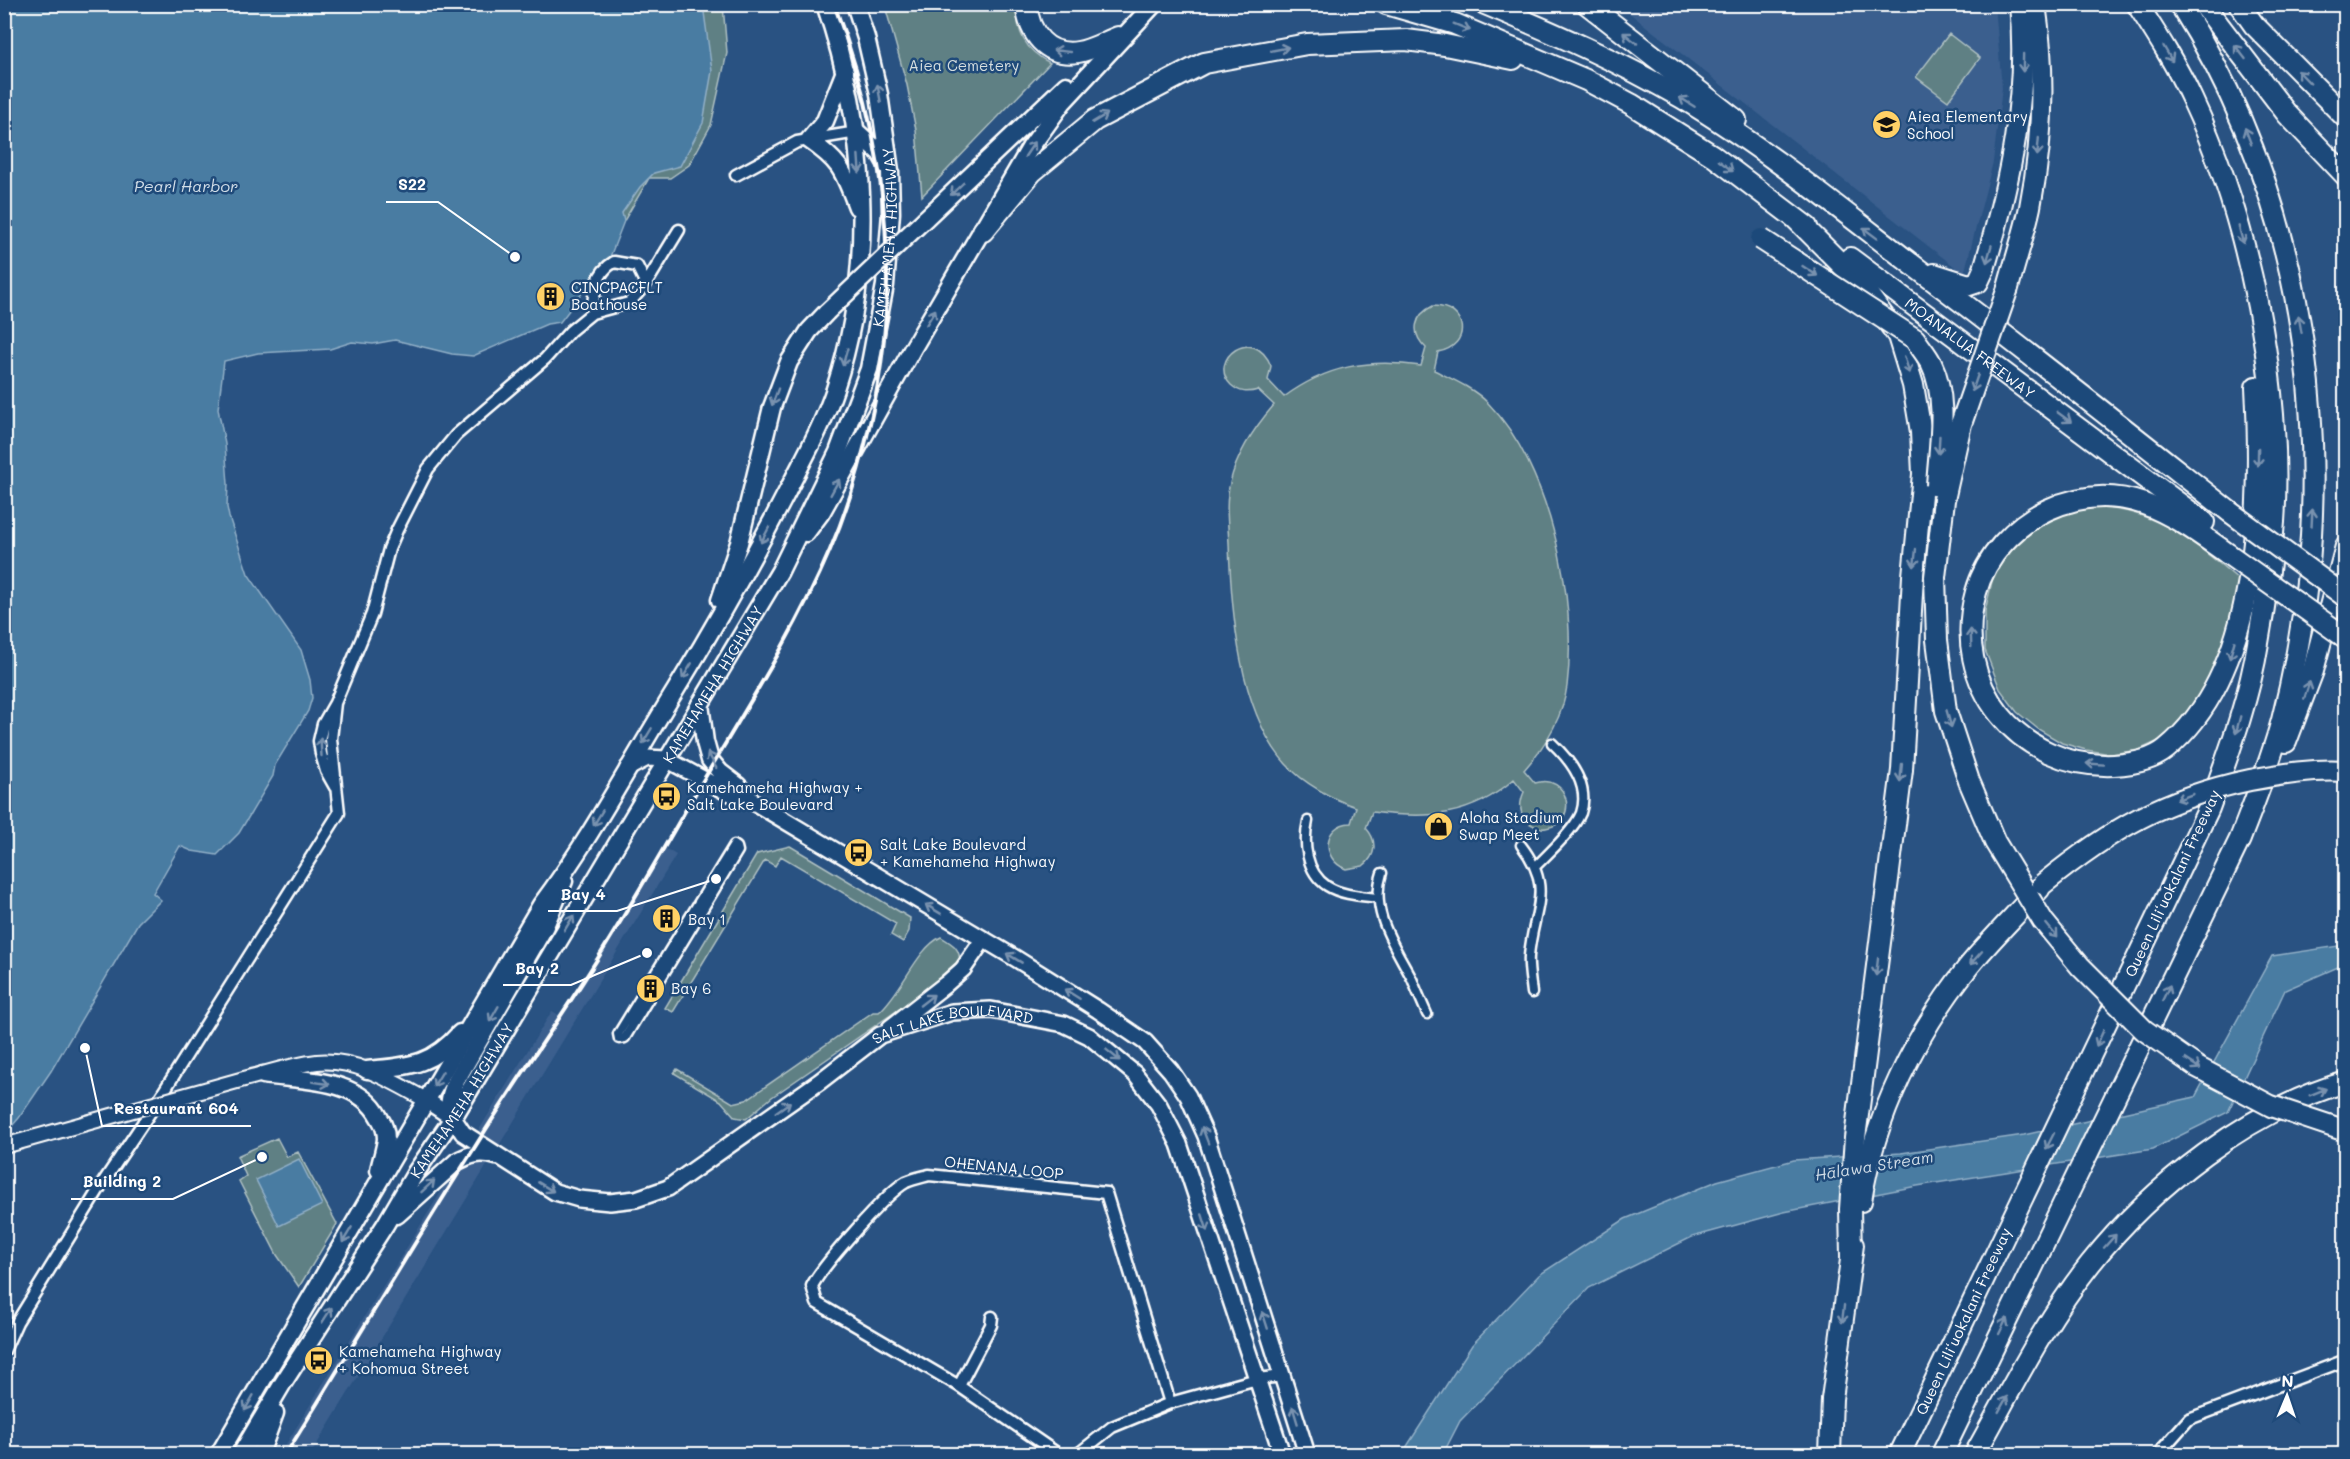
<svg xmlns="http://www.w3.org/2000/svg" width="2350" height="1459" font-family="Mali,sans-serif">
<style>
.built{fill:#3a5f8e}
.green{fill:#5f8084;stroke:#afc0c2;stroke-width:1.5}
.water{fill:#497ba2;stroke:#92b0c7;stroke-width:1.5}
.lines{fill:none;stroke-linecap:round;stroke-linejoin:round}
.pedestrian-casing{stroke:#fff;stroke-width:13}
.minor-casing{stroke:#fff;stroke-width:15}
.tertiary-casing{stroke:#fff;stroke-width:18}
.secondary-casing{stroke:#fff;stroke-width:20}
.primary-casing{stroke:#fff;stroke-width:21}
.motorway-casing{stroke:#fff;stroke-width:24}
.pedestrian{stroke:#1f4a7a;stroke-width:8}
.minor{stroke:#1f4a7a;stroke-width:10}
.tertiary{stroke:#1f4a7a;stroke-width:14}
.secondary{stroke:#1f4a7a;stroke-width:15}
.primary{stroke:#1f4a7a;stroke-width:16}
.motorway{stroke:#1f4a7a;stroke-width:20}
.rail{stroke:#fff;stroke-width:4}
.tertiary-bridge-casing{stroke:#fff;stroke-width:18;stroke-linecap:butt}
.primary-bridge-casing{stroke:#fff;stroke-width:21;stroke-linecap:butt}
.motorway-bridge-casing{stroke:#fff;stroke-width:24;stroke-linecap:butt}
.tertiary-bridge{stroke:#1f4a7a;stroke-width:14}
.primary-bridge{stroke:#1f4a7a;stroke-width:16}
.motorway-bridge{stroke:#1f4a7a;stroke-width:20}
.oneway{stroke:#7992af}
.labels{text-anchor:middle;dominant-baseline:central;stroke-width:5;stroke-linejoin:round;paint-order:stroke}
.park-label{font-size:15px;fill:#d7dfe0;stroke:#1f4a7a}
.poi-label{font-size:15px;fill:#fff;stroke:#1f4a7a;text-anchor:start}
.street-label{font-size:15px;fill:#fff;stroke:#1f4a7a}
.water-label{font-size:16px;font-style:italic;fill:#d2dee8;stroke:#1f4a7a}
.leader{fill:none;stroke:#fff;stroke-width:2}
.callout-dot{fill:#fff;stroke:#1f4a7a;stroke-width:2}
.callout-label{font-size:16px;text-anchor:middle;font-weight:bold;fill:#fff;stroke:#1f4a7a;stroke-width:5;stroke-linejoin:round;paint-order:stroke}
</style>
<rect width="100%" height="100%" fill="#295282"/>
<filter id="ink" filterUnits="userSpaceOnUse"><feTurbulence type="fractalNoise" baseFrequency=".0167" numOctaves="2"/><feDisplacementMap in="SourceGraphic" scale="12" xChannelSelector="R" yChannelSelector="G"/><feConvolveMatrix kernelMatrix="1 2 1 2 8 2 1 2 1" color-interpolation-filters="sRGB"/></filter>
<g filter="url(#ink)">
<path class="built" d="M1619,5h376l7,83 -9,74 -29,112z
M663,847l13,8 -365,599h-31l272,-443 7,4 35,-49z"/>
<path class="green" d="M890,4l126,1c1,27 8,45 34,58l-128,133 -6,-66 -9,-45 -22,-79z
M685,5h38l4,48 -16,72 -22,40 -19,13h-21l-25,43 -10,4z
M1949,34l31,24 -32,43 -32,-24z
M1433,306c35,0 39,40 5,46l-4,18c18,9 39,18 54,33 62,63 90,197 79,283 -4,32 -22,60 -43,84l11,13c34,-11 45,40 11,45 -8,1 -16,-3 -21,-9 -6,-8 -5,-18 -1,-27l-10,-13c-43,39 -87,40 -142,33l-6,16c12,13 10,28 -3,38l-17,3c-26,-10 -23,-45 5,-46l5,-16c-24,-8 -53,-24 -70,-43 -47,-52 -55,-154 -57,-221 -1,-19 -4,-41 1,-60 7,-30 24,-55 44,-78l-16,-15c-10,3 -18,3 -27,-5 -25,-25 23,-62 40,-19l-3,14 16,17c42,-31 85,-39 137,-31l5,-18c-16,-15 -12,-33 7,-42z
M2094,508c60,-2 108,40 151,77l-32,106 -46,46 -28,13 -28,4 -25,-4 -24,-7 -24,-14 -21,-17 -17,-23 -15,-39v-39l9,-38 15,-24 31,-26 32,-12z
M790,846l120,72 -1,13 -6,11 -12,-7 5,-11 -115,-68 -6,10 -10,-6 -92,152 -8,-4 92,-154z
M941,937c12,7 19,11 19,26l-10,11 -178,123 -26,22 -11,-2 -14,-16 -47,-28 3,-4 56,34 13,-3 127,-88h6c23,-20 38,-64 62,-75z
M277,1138l10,19 11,-5 39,72 -38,63 -22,-32 -38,-74 7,-5 -9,-20z"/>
<path class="water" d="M5,5h698l9,66 -9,52 -23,43 -26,7 -14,14 -18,26 2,8 -14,36 -50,65 -13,2 -74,32 -21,-2 -57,-14 -22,4 -21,-2 -22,7 -72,4 -34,8 -6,48 7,35 3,40 -1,23 2,10 19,57 53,76 9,30 2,18 -4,13 -33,54 -2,11 -34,57 -22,22 -25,-4 -12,-5 -27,47 8,7 -23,23 -87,148 -32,47 -14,16z
M2345,945v19l-60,26 -57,122 -75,37 -236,37 -133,26 -92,25 -103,51 -129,133 -17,33h-41l70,-109 67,-70 86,-56 92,-38 77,-21 107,-7 123,-18 171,-38 77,-141z
M299,1159l23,46 -43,21 -23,-46z"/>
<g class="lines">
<defs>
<path id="pedestrian" d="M1308,821c-5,22 -2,51 19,65 14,9 35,10 51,12
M734,845l3,2 1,4 -113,187 -6,1 -1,-5z
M1521,845c34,44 12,64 8,111 -1,12 2,26 3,37
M1536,866c13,-13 38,-36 45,-53 9,-27 -11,-53 -29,-70
M1382,873c-13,39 13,73 30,106 5,12 10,24 15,35"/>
<path id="minor" d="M736,175l61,-33 60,-10
M592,313c2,-20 3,-40 22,-51l23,4 9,18
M335,787l-9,-16 -5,-17 -2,-13 4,-17 12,-21 37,-89 17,-65 8,-19 31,-61 28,-34 89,-76 25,-28 22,-18 37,-10 17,-19 33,-54
M4,1351l13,-29 85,-138 57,-85 180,-286 -8,-74 4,-36
M959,1386l32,-61 1,-8
M1058,1454l-99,-68 -142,-83 -5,-17c11,-21 74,-93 94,-104 7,-3 16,-5 23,-7l177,18 64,210
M1078,1454l34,-27 58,-24 87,-24 26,-3
M2158,1454l31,-35 157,-59"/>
<path id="tertiary" d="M244,1079c24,-6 48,-14 73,-17 39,-4 76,20 109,38"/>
<g id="secondary">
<path d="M628,768l19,-10 19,1 59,32 27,10 263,157 83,52 47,32 26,29 17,25 18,40 101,318"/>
<path d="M890,1028l56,-44 17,-15 20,-29"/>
<path id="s1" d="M426,1100l27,18 10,15 92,59 24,7 31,3 26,-3 32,-11 151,-106 61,-47 72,-23 39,-2 73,14 25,12 46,38 24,31 20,39 103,310"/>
</g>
<g id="primary">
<path d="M845,71l-20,50 -16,19c33,23 34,31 48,67"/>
<path d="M857,132l23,21 8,14"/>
<path d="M925,219l141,-134"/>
<path d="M806,533l15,-20 92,-165 117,-200 33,-46 91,-98"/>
<path d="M720,600l19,-57 33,-136 17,-45 20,-31 18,-19"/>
<path d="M700,704l5,38 5,18 10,12 17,13 15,16"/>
<path d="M367,1070c41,-4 63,-3 93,-37"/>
<path d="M263,1075c38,6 95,2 116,42 4,6 7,14 7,22 -1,10 -5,21 -7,31"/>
<path d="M453,1118c-7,-13 -2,-26 4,-39l88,-153 19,-45"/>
<path d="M397,1215l59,-53c14,-8 25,-11 40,-6"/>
<path d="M219,1454l322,-549c50,-67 90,-143 134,-214 40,-65 77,-131 112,-199 17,-34 36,-67 48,-103 41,-124 32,-262 -10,-385"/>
<path id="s2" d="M241,1454l42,-71 102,-158 31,-53 37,-54 327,-547 58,-119 31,-83 16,-84 6,-72 -1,-42 -11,-77 -13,-56 -11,-34"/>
<path d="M260,1454l15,-41"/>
</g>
<g id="motorway">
<path d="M1026,4c3,29 20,53 52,48 13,-2 27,-10 40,-15"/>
<path d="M1386,4l69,20 131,56 45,24 81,51 95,72"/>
<path d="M1485,4c67,28 134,57 197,94 83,50 159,112 236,171 105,79 208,161 312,243"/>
<path d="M1587,4l149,116"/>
<path d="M2203,4l84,110 59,62"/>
<path d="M2239,4l15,21 92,93"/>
<path d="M1797,220l61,61 40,55 15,49 8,47 2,42 -10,102 -11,194 -47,368 -5,71 1,47"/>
<path d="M983,231l49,-59 63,-52 109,-57 103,-19 99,-4 39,5 68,14"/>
<path id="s3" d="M1850,258l354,264"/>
<path d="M1934,274l35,11 9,-3 6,-13c26,-87 45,-174 36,-265"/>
<path d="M2008,288c7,-27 16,-53 22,-81 13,-66 15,-136 5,-203"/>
<path d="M2228,554c-57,-41 -108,-78 -181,-44 -33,16 -61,46 -71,82 -26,92 43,177 138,173 16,-1 39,-5 52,-16 95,-78 96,-250 90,-362"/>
<path d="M2286,742l27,-71 33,-125"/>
<path d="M1861,1201c13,-84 55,-169 108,-235 22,-27 48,-52 71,-78"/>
<path d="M1830,1454l2,-55 21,-154"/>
<path d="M1900,1454l309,-646c19,-53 40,-108 49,-165 7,-39 13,-81 16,-121 9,-134 -25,-302 -82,-423 -15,-33 -35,-64 -55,-95"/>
<path d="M1942,1454l298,-615c15,-39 31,-78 42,-119 62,-240 31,-506 -102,-716"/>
<path d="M1975,1454c36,-64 69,-132 115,-190 62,-78 159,-154 256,-182"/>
</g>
</defs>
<use href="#pedestrian" class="pedestrian-casing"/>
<use href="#minor" class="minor-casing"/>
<use href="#tertiary" class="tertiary-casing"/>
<use href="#secondary" class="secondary-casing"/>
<use href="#primary" class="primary-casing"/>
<use href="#motorway" class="motorway-casing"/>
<use href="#pedestrian" class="pedestrian"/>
<use href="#minor" class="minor"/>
<use href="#tertiary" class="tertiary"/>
<use href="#secondary" class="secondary"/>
<use href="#primary" class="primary"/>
<use href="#motorway" class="motorway"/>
<path class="rail" d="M286,1454c63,-101 123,-203 187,-304 38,-62 81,-122 120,-184 33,-52 64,-106 95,-160 49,-84 104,-166 142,-256 18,-42 31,-86 41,-131 32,-141 14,-281 -37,-415"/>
<defs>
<path id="tertiary-bridge" d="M4,1146l240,-67"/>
<path id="primary-bridge" d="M827,312l98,-93"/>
<path id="motorway-bridge" d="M1761,239l154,100c5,8 12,16 16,24 18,36 8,85 6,123
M2008,288l-47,136 -17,76 -9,77 2,63 9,71 23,70 26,61 48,79 37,45 64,64 53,37 74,39 75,25
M2230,512l116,85
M2228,554l118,84
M2043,884c68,-55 121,-86 207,-104 32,-6 63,-11 96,-9"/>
</defs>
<use href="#tertiary-bridge" class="tertiary-bridge-casing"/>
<use href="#primary-bridge" class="primary-bridge-casing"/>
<use href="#motorway-bridge" class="motorway-bridge-casing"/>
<use href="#tertiary-bridge" class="tertiary-bridge"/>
<use href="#primary-bridge" class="primary-bridge"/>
<use href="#motorway-bridge" class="motorway-bridge"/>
</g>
<defs><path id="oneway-shaft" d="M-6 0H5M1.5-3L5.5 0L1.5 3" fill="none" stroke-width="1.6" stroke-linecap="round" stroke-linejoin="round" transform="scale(1.5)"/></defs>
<g class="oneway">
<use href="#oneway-shaft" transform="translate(1462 27) rotate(22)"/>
<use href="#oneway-shaft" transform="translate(1630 38) rotate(-142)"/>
<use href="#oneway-shaft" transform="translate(1280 49) rotate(-11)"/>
<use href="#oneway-shaft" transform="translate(1062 51) rotate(-173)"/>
<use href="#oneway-shaft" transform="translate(2240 52) rotate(-128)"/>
<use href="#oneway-shaft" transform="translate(2168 54) rotate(60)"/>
<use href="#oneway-shaft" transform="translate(2023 63) rotate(91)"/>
<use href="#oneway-shaft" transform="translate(2304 77) rotate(-134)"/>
<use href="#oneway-shaft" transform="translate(879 93) rotate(-101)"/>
<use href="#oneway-shaft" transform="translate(1687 102) rotate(-148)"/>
<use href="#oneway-shaft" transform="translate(1100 118) rotate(-31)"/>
<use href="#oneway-shaft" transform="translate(2248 136) rotate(-111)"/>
<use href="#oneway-shaft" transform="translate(2038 147) rotate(95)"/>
<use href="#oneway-shaft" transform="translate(1030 149) rotate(-56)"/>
<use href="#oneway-shaft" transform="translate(859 164) rotate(86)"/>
<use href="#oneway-shaft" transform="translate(1726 166) rotate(37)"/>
<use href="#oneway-shaft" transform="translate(957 189) rotate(136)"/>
<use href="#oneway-shaft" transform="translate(1870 233) rotate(-143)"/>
<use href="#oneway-shaft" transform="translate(2241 235) rotate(75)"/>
<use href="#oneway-shaft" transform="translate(1989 254) rotate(106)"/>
<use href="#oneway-shaft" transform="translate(1810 271) rotate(33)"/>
<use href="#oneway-shaft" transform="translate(931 317) rotate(-59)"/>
<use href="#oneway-shaft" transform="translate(2300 324) rotate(-100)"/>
<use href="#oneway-shaft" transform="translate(845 357) rotate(106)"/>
<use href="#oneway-shaft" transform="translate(1907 365) rotate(73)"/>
<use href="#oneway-shaft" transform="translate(1975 383) rotate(109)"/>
<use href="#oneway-shaft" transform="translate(775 397) rotate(110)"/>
<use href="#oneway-shaft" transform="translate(2064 417) rotate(36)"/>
<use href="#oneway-shaft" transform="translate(1939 445) rotate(93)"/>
<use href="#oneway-shaft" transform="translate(2258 457) rotate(91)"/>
<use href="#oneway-shaft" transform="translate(835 487) rotate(-61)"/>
<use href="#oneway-shaft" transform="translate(2312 518) rotate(-87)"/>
<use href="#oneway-shaft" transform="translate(765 535) rotate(118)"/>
<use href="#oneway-shaft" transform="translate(1915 558) rotate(96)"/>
<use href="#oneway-shaft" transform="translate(1971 638) rotate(-92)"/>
<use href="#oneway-shaft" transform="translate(2232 650) rotate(106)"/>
<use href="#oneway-shaft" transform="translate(687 671) rotate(122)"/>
<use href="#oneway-shaft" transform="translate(2307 690) rotate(-72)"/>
<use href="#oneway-shaft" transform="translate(1949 719) rotate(74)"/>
<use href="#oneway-shaft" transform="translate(2238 725) rotate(105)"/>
<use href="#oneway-shaft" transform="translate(647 736) rotate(121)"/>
<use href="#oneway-shaft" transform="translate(321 747) rotate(-93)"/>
<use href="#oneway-shaft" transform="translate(712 760) rotate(-118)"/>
<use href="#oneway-shaft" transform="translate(2095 764) rotate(-176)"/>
<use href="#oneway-shaft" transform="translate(1901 773) rotate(96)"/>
<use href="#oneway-shaft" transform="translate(2185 797) rotate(160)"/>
<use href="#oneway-shaft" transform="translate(598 818) rotate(121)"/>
<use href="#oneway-shaft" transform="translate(933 909) rotate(-149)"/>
<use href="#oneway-shaft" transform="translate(569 923) rotate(-59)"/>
<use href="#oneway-shaft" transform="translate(2052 931) rotate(51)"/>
<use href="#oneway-shaft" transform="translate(1014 958) rotate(-149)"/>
<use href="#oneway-shaft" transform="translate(1976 958) rotate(132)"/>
<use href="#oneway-shaft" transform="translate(1877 967) rotate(97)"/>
<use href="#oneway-shaft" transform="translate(2166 993) rotate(-64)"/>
<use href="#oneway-shaft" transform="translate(1072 994) rotate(-148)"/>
<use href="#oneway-shaft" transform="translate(927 1000) rotate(-38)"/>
<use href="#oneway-shaft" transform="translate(494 1014) rotate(120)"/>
<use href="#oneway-shaft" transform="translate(2100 1038) rotate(115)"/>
<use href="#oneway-shaft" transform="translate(1113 1055) rotate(39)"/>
<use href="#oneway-shaft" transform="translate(2193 1064) rotate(33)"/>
<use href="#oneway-shaft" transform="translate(438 1079) rotate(121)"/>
<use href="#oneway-shaft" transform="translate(321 1083) rotate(9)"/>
<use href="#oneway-shaft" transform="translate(2318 1092) rotate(-22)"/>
<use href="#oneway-shaft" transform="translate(783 1107) rotate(-35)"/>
<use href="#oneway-shaft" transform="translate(1205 1135) rotate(-111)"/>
<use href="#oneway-shaft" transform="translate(2050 1141) rotate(117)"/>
<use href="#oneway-shaft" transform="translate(428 1186) rotate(-43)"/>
<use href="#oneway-shaft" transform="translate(546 1187) rotate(31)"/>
<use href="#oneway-shaft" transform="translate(1205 1223) rotate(72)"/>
<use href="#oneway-shaft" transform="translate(347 1235) rotate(121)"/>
<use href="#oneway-shaft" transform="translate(2110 1241) rotate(-48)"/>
<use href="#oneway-shaft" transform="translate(1843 1314) rotate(97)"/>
<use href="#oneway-shaft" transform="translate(327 1315) rotate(-57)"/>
<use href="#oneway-shaft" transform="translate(1265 1320) rotate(-108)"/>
<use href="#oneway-shaft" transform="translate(2003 1326) rotate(-64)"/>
<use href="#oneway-shaft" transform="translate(249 1403) rotate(120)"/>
<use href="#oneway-shaft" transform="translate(2003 1404) rotate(-61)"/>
<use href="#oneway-shaft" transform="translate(1295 1415) rotate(-107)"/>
</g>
</g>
<defs>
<symbol id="school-disc" viewBox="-11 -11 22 22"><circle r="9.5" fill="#ffd166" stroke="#1f4a7a"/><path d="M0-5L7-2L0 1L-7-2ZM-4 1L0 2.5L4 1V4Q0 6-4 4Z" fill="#111"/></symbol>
<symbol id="building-disc" viewBox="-11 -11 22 22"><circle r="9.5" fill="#ffd166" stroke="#1f4a7a"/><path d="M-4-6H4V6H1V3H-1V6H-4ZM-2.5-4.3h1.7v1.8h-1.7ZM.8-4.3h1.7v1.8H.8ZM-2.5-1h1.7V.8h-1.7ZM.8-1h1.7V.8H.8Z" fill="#111"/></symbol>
<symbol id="bus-disc" viewBox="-11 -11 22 22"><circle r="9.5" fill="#ffd166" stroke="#1f4a7a"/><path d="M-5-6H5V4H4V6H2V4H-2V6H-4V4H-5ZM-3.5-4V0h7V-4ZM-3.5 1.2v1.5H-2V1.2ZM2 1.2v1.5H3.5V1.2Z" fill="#111"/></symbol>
<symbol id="shop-disc" viewBox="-11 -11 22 22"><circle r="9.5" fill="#ffd166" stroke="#1f4a7a"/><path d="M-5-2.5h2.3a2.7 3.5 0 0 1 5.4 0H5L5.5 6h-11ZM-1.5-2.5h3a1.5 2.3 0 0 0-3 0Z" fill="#111"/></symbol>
</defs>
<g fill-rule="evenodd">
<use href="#school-disc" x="1870" y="108" width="33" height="33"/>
<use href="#building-disc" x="534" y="280" width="33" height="33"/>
<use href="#bus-disc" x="650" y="780" width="33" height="33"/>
<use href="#shop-disc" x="1422" y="810" width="33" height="33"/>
<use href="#bus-disc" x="842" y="836" width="33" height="33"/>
<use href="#building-disc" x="650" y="902" width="33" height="33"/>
<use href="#building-disc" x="634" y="972" width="33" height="33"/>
<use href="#bus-disc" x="302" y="1344" width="33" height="33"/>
</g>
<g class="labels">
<g class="park-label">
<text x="964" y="65">Aiea Cemetery</text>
</g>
<g class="poi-label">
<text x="1907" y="116">Aiea Elementary<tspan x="1907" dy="17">School</tspan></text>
<text x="571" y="287">CINCPACFLT<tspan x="571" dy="17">Boathouse</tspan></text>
<text x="687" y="787">Kamehameha Highway +<tspan x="687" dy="17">Salt Lake Boulevard</tspan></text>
<text x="1459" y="817">Aloha Stadium<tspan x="1459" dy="17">Swap Meet</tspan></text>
<text x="880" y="844">Salt Lake Boulevard<tspan x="880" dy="17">+ Kamehameha Highway</tspan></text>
<text x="688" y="919">Bay 1</text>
<text x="671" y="988">Bay 6</text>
<text x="339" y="1351">Kamehameha Highway<tspan x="339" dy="17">+ Kohomua Street</tspan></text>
</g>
<g class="street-label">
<text stroke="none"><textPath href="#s2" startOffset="1389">KAMEHAMEHA HIGHWAY</textPath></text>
<text stroke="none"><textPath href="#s3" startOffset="150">MOANALUA FREEWAY</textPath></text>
<text stroke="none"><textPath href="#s2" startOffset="903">KAMEHAMEHA HIGHWAY</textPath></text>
<text transform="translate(2172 883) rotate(-65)">Queen Liliʻuokalani Freeway</text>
<text stroke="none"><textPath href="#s1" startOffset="612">SALT LAKE BOULEVARD</textPath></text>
<text stroke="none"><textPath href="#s2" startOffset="417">KAMEHAMEHA HIGHWAY</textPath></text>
<text transform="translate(1004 1167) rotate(6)">OHENANA LOOP</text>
<text transform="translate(1963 1321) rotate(-65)">Queen Liliʻuokalani Freeway</text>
</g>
<g class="water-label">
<text x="186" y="185">Pearl Harbor</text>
<text transform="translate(1874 1165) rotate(-9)">Hālawa Stream</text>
</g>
</g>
<path class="leader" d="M515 257L438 202H386M716 879L617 911H548M647 953L571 985H503M85 1048L102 1126H251M262 1157L173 1199H71"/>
<g class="callout-dot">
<circle cx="515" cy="257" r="6"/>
<circle cx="716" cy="879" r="6"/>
<circle cx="647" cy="953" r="6"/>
<circle cx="85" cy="1048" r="6"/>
<circle cx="262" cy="1157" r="6"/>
</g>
<g class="callout-label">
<text x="412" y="190">S22</text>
<text x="583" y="900">Bay 4</text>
<text x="537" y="974">Bay 2</text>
<text x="176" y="1114">Restaurant 604</text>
<text x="122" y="1187">Building 2</text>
</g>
<rect width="2350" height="1459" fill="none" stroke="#1f4a7a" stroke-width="24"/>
<rect x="12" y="12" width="2326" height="1435" fill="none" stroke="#fff" stroke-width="2" filter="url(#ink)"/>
<g transform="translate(2287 1396) rotate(2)" stroke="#1f4a7a" stroke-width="4.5" paint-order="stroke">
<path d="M0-4.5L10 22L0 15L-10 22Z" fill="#ffffff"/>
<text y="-9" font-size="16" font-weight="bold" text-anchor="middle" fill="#ffffff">N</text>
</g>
</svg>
